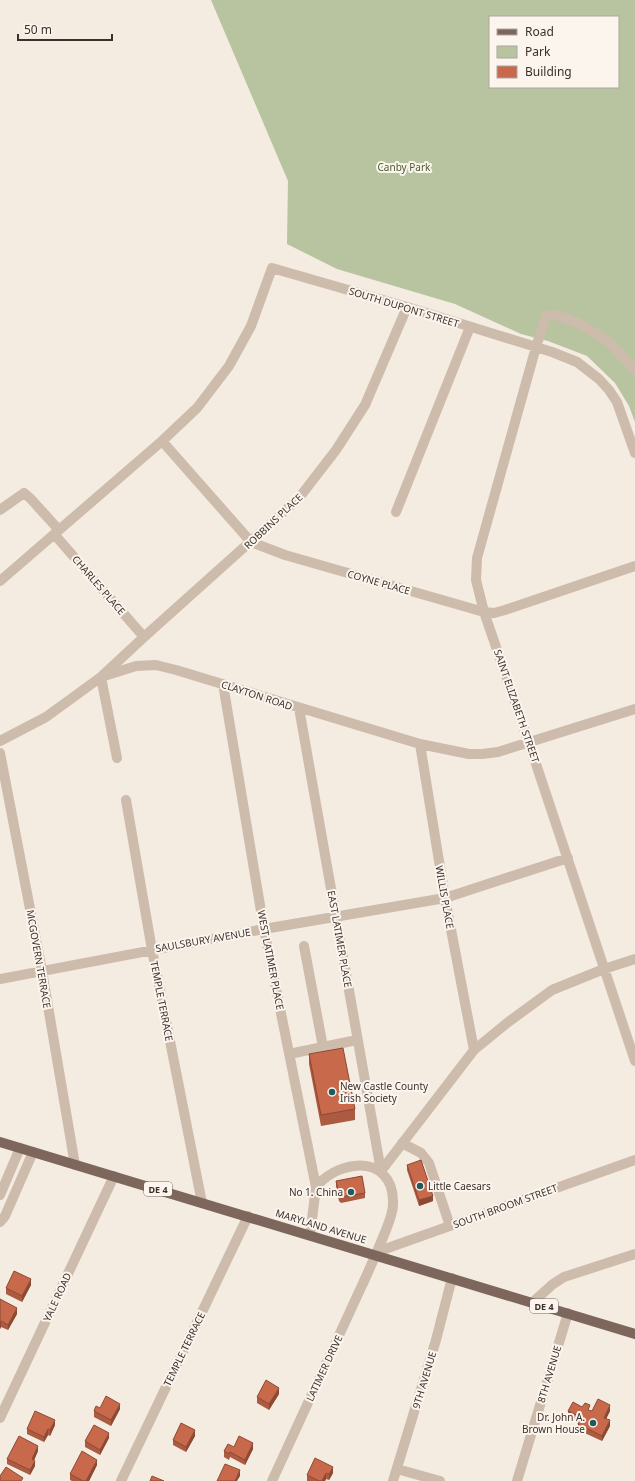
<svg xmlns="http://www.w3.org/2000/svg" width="635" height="1481" font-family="'Noto Sans',sans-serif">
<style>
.green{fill:#b8c4a0;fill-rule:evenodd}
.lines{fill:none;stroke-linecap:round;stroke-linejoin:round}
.minor{stroke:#cdbbac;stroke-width:10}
.major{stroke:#7d675c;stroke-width:10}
.wall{fill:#ac5a40}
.shaded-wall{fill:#8c4a34}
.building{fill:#c8694b;stroke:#8c4a34}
.poi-dot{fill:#1f5a5e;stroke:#fbf5ee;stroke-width:1.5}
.labels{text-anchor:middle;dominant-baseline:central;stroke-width:4;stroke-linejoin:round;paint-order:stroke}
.shield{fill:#fbf5ee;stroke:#756b66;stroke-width:1}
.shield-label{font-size:9px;font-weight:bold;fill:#3b302b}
.park-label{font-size:10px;fill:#4a5a2e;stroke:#fbf5ee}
.street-label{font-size:10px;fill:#3b302b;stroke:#fbf5ee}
.poi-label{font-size:10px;fill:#3b302b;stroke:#fbf5ee;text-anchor:start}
</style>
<rect width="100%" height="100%" fill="#f4ebe1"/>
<path class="green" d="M211,0h424v422l-6,-16 -14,-23 -28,-27 -39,-15 -27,-7 -66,-30 -118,-35 -50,-25 1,-63zM490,17h128v70h-128z"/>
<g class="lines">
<path class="minor" d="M635,370l-26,-28 -29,-18 -24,-9 -10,1 -10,31 -59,211 -1,22 8,32 45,131 106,318
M162,441l89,101 34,13 199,57 10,1 11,-3 130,-44
M0,510l24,-17 6,5 29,32
M396,512l74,-185
M54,534l90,103
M0,581l162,-140 35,-33 32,-42 22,-40 21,-58 135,39 145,45 25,10 22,17 10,11 8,12 18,51
M223,684l41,245 52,258 -6,48
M299,708l82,463
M0,741l46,-24 55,-40 35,-11 20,-1 20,5 244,74 49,10h13l16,-2 137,-43
M420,744l25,154 29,152
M0,753l42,218 33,194
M117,758l-16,-81 43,-40 155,-139 37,-48 29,-45 42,-98
M126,800l26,150 50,253
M304,946l19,101
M0,979l264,-50 181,-31 123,-40
M289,1054l68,-14
M402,1143l19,10 8,10 21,63
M381,1171l93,-121 33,-27 45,-33 52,-21 31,-10
M0,1195l20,-47
M0,1222l5,-6 28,-64
M376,1255l9,-6 250,-89
M532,1303l21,-19 11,-7 71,-23
M0,1418l114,-242
M397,1469l43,12
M121,1481l127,-265
M272,1481c29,-62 57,-125 86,-187 10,-21 19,-42 28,-64 3,-8 7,-17 7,-26 1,-25 -14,-41 -39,-38 -15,2 -29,10 -38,21
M393,1481l43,-141 16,-62
M517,1481l51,-168"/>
<path class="major" d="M0,1142l635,192"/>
</g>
<path class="wall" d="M309,1054l46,55v11l-34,6 -12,-62z
M407,1165l26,36 -14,5 -12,-36z
M336,1181l29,12v5l-24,5 -2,-2 -3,-15z
M31,1285l-9,17 -16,-8v-6z
M0,1299l17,15 -9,16 -7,-3 -1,2z
M279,1394l-10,16 -12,-7v-6z
M100,1408l20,1 -9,17 -17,-9v-6z
M568,1411h42l-4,8 4,7 -8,15 -24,-11v-6l1,-2 -11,-5z
M55,1425l-5,11 -2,-1 -4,7 -17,-8v-5z
M195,1436l-9,16 -13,-7v-5z
M109,1438l-9,17 -15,-8v-6z
M253,1449l-8,16 -15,-8 -1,3 -5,-3v-6z
M38,1451l-4,9 1,6 -5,9 -23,-11v-5z
M97,1465l-8,16h-17l-2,-1v-6z
M333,1473l-4,7 -3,-1 -1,2h-18v-6z"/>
<path class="shaded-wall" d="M433,1196v5l-14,5v-6z
M31,1279v6l-9,17v-6z
M17,1308v6l-9,16v-5z
M1,1321v6l-1,2v-5z
M279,1388v6l-10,16v-6z
M120,1404v5l-9,17v-6z
M610,1405v6l-6,12v-5z
M55,1420v5l-5,11v-6z
M610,1420v6l-8,15v-5z
M48,1429v6l-4,7v-5z
M195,1430v6l-9,16v-5z
M109,1433v5l-9,17v-5z
M253,1443v6l-8,16v-5z
M38,1446v5l-6,14v-6z
M97,1460v5l-8,16h-3z
M35,1461v5l-5,9v-5z
M333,1467v6l-4,7v-6z
M240,1470v6l-3,5h-2z
M326,1473v6l-1,2h-3z"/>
<path class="building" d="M343,1048l12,61 -34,6 -12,-61z
M421,1160l12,36 -14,4 -12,-35z
M362,1176l3,17 -24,4 -2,-2 -3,-14z
M14,1271l17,8 -9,17 -16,-8z
M0,1299l17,9 -9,17 -7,-4 -1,3z
M266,1380l13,8 -10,16 -12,-7z
M106,1396l14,8 -9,16 -17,-9 2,-5 4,2z
M598,1399l12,6 -6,13 6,2 -8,16 -24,-12 3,-7 -13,-6 5,-9 9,5 3,-4 5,2 -2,5 4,1z
M35,1411l20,9 -5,10 -2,-1 -4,8 -17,-8z
M181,1423l14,7 -9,17 -13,-7z
M94,1425l15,8 -9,17 -15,-9z
M19,1436l19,10 -6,13 3,2 -5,9 -23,-11z
M239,1436l14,7 -8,17 -15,-8 -1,2 -5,-3 4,-7 6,3z
M82,1451l15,9 -11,21h-3l-13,-7z
M315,1458l18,9 -4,7 -3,-1 -4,8h-3l-12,-6z
M225,1464l15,6 -5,11h-18z
M6,1467l17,11 -2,3h-21v-5z
M152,1476l12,5h-14z"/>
<g class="poi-dot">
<circle cx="332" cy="1092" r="4"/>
<circle cx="420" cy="1186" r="4"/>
<circle cx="351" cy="1192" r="4"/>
<circle cx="593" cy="1423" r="4"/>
</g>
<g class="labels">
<g class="shield">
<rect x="144" y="1182" width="28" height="14" rx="3"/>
<rect x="530" y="1299" width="28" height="14" rx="3"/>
</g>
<g class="shield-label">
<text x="158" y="1189">DE 4</text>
<text x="544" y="1306">DE 4</text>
</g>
<g class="park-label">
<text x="404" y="167">Canby Park</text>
</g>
<g class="street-label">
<text transform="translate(404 307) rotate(17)">SOUTH DUPONT STREET</text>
<text transform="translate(273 521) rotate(-43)">ROBBINS PLACE</text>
<text transform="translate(379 582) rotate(16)">COYNE PLACE</text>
<text transform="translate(99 585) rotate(49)">CHARLES PLACE</text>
<text transform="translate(257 695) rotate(18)">CLAYTON ROAD</text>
<text transform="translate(517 706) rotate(71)">SAINT ELIZABETH STREET</text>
<text transform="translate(445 897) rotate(80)">WILLIS PLACE</text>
<text transform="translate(340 939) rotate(80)">EAST LATIMER PLACE</text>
<text transform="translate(203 940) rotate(-10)">SAULSBURY AVENUE</text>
<text transform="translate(39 959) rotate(80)">MCGOVERN TERRACE</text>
<text transform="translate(271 960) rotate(79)">WEST LATIMER PLACE</text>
<text transform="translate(162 1001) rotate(79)">TEMPLE TERRACE</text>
<text transform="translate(505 1206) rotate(-20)">SOUTH BROOM STREET</text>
<text transform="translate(321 1226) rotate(17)">MARYLAND AVENUE</text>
<text transform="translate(57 1297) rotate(-65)">YALE ROAD</text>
<text transform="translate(184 1349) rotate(-64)">TEMPLE TERRACE</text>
<text transform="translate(324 1368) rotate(-65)">LATIMER DRIVE</text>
<text transform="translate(549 1374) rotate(-73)">8TH AVENUE</text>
<text transform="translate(424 1380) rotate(-73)">9TH AVENUE</text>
</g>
<g class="poi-label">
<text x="340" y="1086">New Castle County<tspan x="340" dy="12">Irish Society</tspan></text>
<text x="428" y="1186">Little Caesars</text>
<text x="343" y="1192" text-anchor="end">No 1. China</text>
<text x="585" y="1417" text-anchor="end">Dr. John A.<tspan x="585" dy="12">Brown House</tspan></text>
</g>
</g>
<rect x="489" y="16" width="130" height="72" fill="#fbf5ee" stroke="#aea6a0"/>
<rect x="497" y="29" width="20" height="6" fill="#7d675c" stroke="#aea6a0"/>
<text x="525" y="36" font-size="12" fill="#3b302b">Road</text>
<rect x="497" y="46" width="20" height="12" fill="#b8c4a0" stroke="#aea6a0"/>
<text x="525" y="56" font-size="12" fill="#3b302b">Park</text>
<rect x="497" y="66" width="20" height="12" fill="#c8694b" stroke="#aea6a0"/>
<text x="525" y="76" font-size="12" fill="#3b302b">Building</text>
<path d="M18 34v6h94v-6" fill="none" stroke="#3b302b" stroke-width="2"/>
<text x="24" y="34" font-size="12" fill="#3b302b" stroke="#fbf5ee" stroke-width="3" paint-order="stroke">50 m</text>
</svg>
